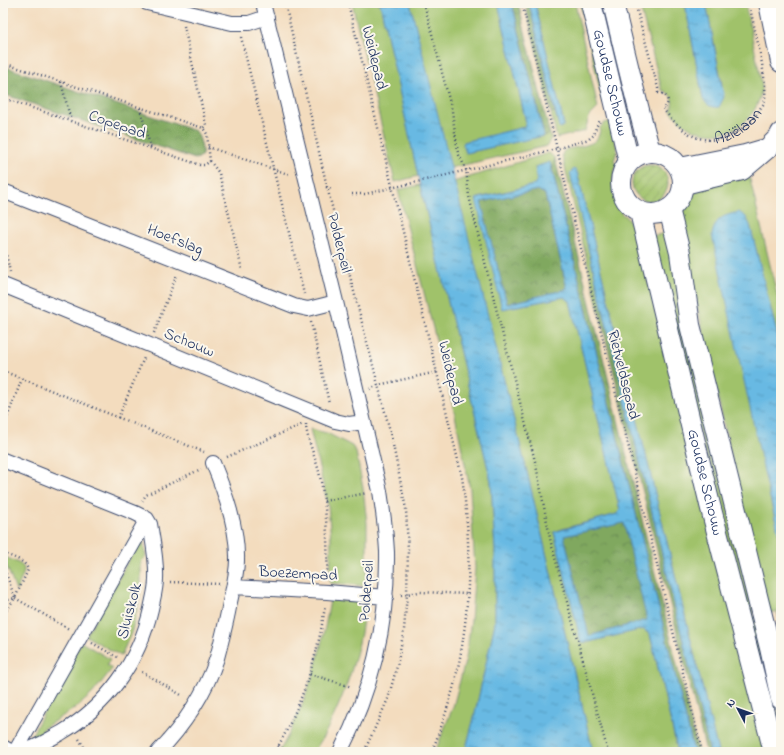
<svg xmlns="http://www.w3.org/2000/svg" width="784" height="755" font-family="'Indie Flower',sans-serif">
<style>
.grass{fill:#a0c26b;stroke:#5e7864}
.forest{fill:url(#forest-crowns);stroke:#4e6c5e}
.garden{fill:url(#garden-furrows);stroke:#5e7864}
.water{fill:url(#water-ripples);stroke:#4174a0;fill-rule:evenodd}
.lines{fill:none;stroke-linecap:round;stroke-linejoin:round}
.street-casing{stroke:#3b496c;stroke-width:16}
.secondary-casing{stroke:#3b496c;stroke-width:22}
.path{stroke:#3b496c;stroke-width:2.5;stroke-dasharray:1 3;stroke-linecap:butt}
.street{stroke:#fff;stroke-width:14}
.secondary{stroke:#fff;stroke-width:20}
.labels{text-anchor:middle;dominant-baseline:central;stroke-width:4;stroke-linejoin:round;paint-order:stroke}
.street-label{font-size:16px;fill:#1b2f5e;stroke:#fbf7ec}
</style>
<defs>
<pattern id="forest-crowns" width="20" height="18" patternUnits="userSpaceOnUse"><rect width="20" height="18" fill="#80a85f"/><path d="M2 6a3 3 0 1 1 6 0M12 15a3 3 0 1 1 6 0" fill="none" stroke="#688952"/></pattern>
<pattern id="garden-furrows" width="10" height="10" patternUnits="userSpaceOnUse"><rect width="10" height="10" fill="#a0c26b"/><path d="M-1 1l2-2M0 10L10 0M9 11l2-2" fill="none" stroke="#829e5b"/></pattern>
<pattern id="water-ripples" width="26" height="14" patternUnits="userSpaceOnUse"><rect width="26" height="14" fill="#67b9e3"/><path d="M2 4q2-2 4 0t4 0M15 11q2-2 4 0t4 0" fill="none" stroke="#5497bb"/></pattern>
</defs>
<rect width="100%" height="100%" fill="#fbf7ec"/>
<filter id="ink" filterUnits="userSpaceOnUse"><feTurbulence type="fractalNoise" baseFrequency=".025" numOctaves="2"/><feDisplacementMap in="SourceGraphic" scale="8" xChannelSelector="R" yChannelSelector="G"/><feConvolveMatrix kernelMatrix="1 2 1 2 8 2 1 2 1" color-interpolation-filters="sRGB"/></filter>
<filter id="wash" filterUnits="userSpaceOnUse"><feTurbulence type="fractalNoise" baseFrequency=".012" numOctaves="4" result="noise"/><feDisplacementMap in="SourceGraphic" scale="16" xChannelSelector="R" yChannelSelector="G"/><feGaussianBlur stdDeviation="0.9" result="paint"/><feColorMatrix in="noise" values="0 0 0 0 0 0 0 0 0 0 0 0 0 0 0 0 0 1.4 0 .05"/><feComposite in="paint" operator="in"/></filter>
<g filter="url(#wash)">
<rect width="100%" height="100%" fill="#f3dcbe"/>
<path class="grass" d="M352,3h28l38,173 -23,6z
M410,3h88l28,119 -1,5 -61,15 2,11 84,-19 1,4 -4,8 -97,22z
M535,3h40l23,105 -9,9 -4,14 -28,7 -6,-25 4,-1 4,15 5,-2z
M580,3h5l23,99 -5,1z
M639,3h46l18,95 19,-14 -16,-81h39l17,82c-4,50 -61,66 -91,26 3,-10 1,-18 -9,-21z
M612,121l5,30 -3,10 3,3c-4,12 -7,23 -2,35 3,5 7,8 6,14l6,5 8,13 135,521h-52l-141,-580 -7,1 32,133 -4,1 -36,-152 1,-3 4,-3c7,-1 23,-4 28,-8 9,-9 -1,-17 17,-20z
M549,153l6,5 -3,12 -2,-8 -16,23 -56,13 24,111 62,-12 6,4 50,209 -3,4 -55,15 -8,3 27,110h8l54,-13 7,6 28,117h-85l-66,-280 -74,-290z
M749,175l32,137v38l-31,-125 17,260 14,58v83l-4,-14 -11,1 -86,-385 1,-14 5,-8v-5c16,-19 40,-21 63,-26z
M420,185l71,296 4,69v73l-21,95 -9,34h-30l18,-45 13,-49 5,-38 4,-52 -5,-79 -15,-74 -57,-225z
M669,232l72,330 40,166v24l-131,-515z
M310,429l17,4 25,13 4,6 7,36 4,35v63l-37,-3 1,-44 -3,-34z
M140,540l3,1 3,16 -5,5v23l-3,20 -6,26 -11,25 -35,-20z
M3,556c27,12 24,9 13,35z
M330,600l36,3c-3,13 -4,27 -7,40 -9,38 -24,76 -45,109h-35c28,-48 42,-98 51,-152z
M81,642l29,17 -3,6 5,4 -20,25 -15,13 -35,22 1,4 -14,7z"/>
<path class="forest" d="M512,3h6l32,131 -6,2z
M525,3h4l26,109 -4,1z
M3,66l193,65c4,7 7,17 6,24l-3,3 -4,1 -192,-65z
M555,158l143,594h-4l-142,-582z
M538,190l7,4 22,94 -3,2 -57,14 -27,-102z
M602,306l108,446h-4l-108,-445z
M624,522l24,98 -60,16 -25,-100z"/>
<path class="garden" d="M632 183a18 18 0 1 1 36 0a18 18 0 1 1-36 0Z"/>
<path class="water" d="M380,3h30l117,469 66,280h-128l9,-34 21,-95v-73l-4,-69 -71,-296z
M498,3h14l32,133 -78,17 -3,-9 1,-2 60,-15 2,-5z
M529,3h6l29,122 -4,3 -1,-1z
M685,3h21l18,94 -5,10c-8,1 -12,-2 -16,-8z
M550,162l2,8 142,582h-16l-28,-118 -7,-5 -54,13h-8l-27,-110 63,-18 3,-4 -50,-209 -6,-4 -62,12 -26,-110 58,-14 3,-5 -2,-13zM538,190l7,4 22,94 -3,2 -57,14 -26,-102zM624,523l23,97 -58,16 -25,-100z
M574,169l3,3 141,580h-8l-140,-579z
M739,212l7,5 4,8 31,125v193l-14,-58 -55,-250c4,-17 10,-19 27,-23z"/>
</g>
<g filter="url(#ink)">
<g class="lines">
<defs>
<path id="street" d="M147,3l85,20h17l18,-6
M263,3l73,299 44,189c3,20 6,40 7,61 1,69 -15,138 -47,200
M3,191l291,115 14,3 28,-7
M3,285l332,136 14,3 15,-2
M3,460l132,53 12,6 3,5c3,18 7,37 6,55 0,10 -3,20 -5,30 -12,52 -43,96 -90,124 -13,7 -26,16 -41,19
M233,587l94,5 59,5
M3,747l9,5
M15,752l132,-233
M158,752c25,-25 48,-60 59,-94 5,-19 10,-38 13,-56 3,-14 7,-29 7,-42 1,-32 -12,-68 -24,-97"/>
<g id="secondary">
<path id="s2" d="M591,3l38,159"/>
<path d="M613,3c12,50 23,99 37,148"/>
<path d="M769,3l12,59"/>
<circle cx="652" cy="183" r="31"/>
<path d="M680,168l65,-13 17,-5"/>
<path d="M684,184l58,-14 27,-23 11,-11 1,-3"/>
<path d="M669,209l11,44 10,72 80,323 11,51"/>
<path id="s3" d="M640,212l70,293 64,247"/>
</g>
</defs>
<use href="#street" class="street-casing"/>
<use href="#secondary" class="secondary-casing"/>
<g class="path">
<path d="M285,3l42,184 64,248 15,74 2,40 -1,45 -3,36 -7,36 -9,33 -24,53"/>
<path d="M348,3l114,474c10,69 9,140 -8,208 -6,23 -14,45 -22,67"/>
<path d="M424,3l28,108 6,42 8,16 3,27 28,116 39,153 15,78 57,209"/>
<path d="M522,3l180,749"/>
<path d="M635,3l23,85v5"/>
<path d="M184,26l22,99 -3,3"/>
<path d="M241,37l63,257"/>
<path d="M3,63l200,65 4,6 3,27 -5,4h-5l-197,-67"/>
<path d="M61,82l10,39"/>
<path d="M658,93c9,0 14,10 5,16"/>
<path d="M140,108l11,41"/>
<path id="s1" d="M663,109c8,10 23,26 36,29 23,7 47,-8 60,-27 1,-3 4,-6 5,-8 6,-17 -11,-79 -15,-100"/>
<path d="M208,147l83,28"/>
<path d="M210,161l9,12 23,97"/>
<path d="M326,187l6,2"/>
<path d="M352,194h13l52,-12 139,-33 33,-10 5,-4 2,-8 5,-8"/>
<path d="M3,240l7,32"/>
<path d="M311,322l18,81"/>
<path d="M154,333l23,-59"/>
<path d="M3,371l201,81"/>
<path d="M370,389l8,-4 59,-13"/>
<path d="M118,418l26,-60"/>
<path d="M306,424c0,13 10,35 13,48 8,35 9,70 8,105"/>
<path d="M3,428l19,-49"/>
<path d="M227,457l76,-33"/>
<path d="M142,501l4,-6 55,-26"/>
<path d="M324,501l43,-8"/>
<path d="M3,553c8,4 23,7 25,17l-13,28 -12,17"/>
<path d="M3,566l12,32 -12,3"/>
<path d="M170,582l49,2"/>
<path d="M401,595l18,-3 49,2"/>
<path d="M15,598l54,31"/>
<path d="M92,643l25,14"/>
<path d="M142,672l41,24"/>
<path d="M310,674l42,13"/>
<path d="M79,739l8,13"/>
<path d="M278,746l10,6"/>
<path d="M275,752c26,-45 43,-95 50,-146"/>
</g>
<use href="#street" class="street"/>
<use href="#secondary" class="secondary"/>
</g>
</g>
<g class="labels">
<g class="street-label">
<text transform="translate(374 58) rotate(76)">Weidepad</text>
<text stroke="none"><textPath href="#s2" startOffset="82">Goudse Schouw</textPath></text>
<text stroke="none"><textPath href="#s1" startOffset="90">Aziëlaan</textPath></text>
<text transform="translate(117 125) rotate(19)">Copepad</text>
<text transform="translate(175 240) rotate(22)">Hoefslag</text>
<text transform="translate(339 243) rotate(76)">Polderpeil</text>
<text transform="translate(189 343) rotate(22)">Schouw</text>
<text transform="translate(450 373) rotate(77)">Weidepad</text>
<text transform="translate(623 375) rotate(76)">Rietveldsepad</text>
<text stroke="none"><textPath href="#s3" startOffset="278">Goudse Schouw</textPath></text>
<text transform="translate(298 574) rotate(3)">Boezempad</text>
<text transform="translate(367 591) rotate(-86)">Polderpeil</text>
<text transform="translate(130 611) rotate(-75)">Sluiskolk</text>
</g>
</g>
<rect width="784" height="755" fill="none" stroke="#fbf7ec" stroke-width="16"/>
<g transform="translate(738 709) rotate(311)" stroke="#fbf7ec" stroke-width="3" paint-order="stroke">
<path d="M0-3L7 15L0 10L-7 15Z" fill="#1b2f5e"/>
<text y="-6" font-size="11" font-weight="bold" text-anchor="middle" fill="#1b2f5e">N</text>
</g>
</svg>
